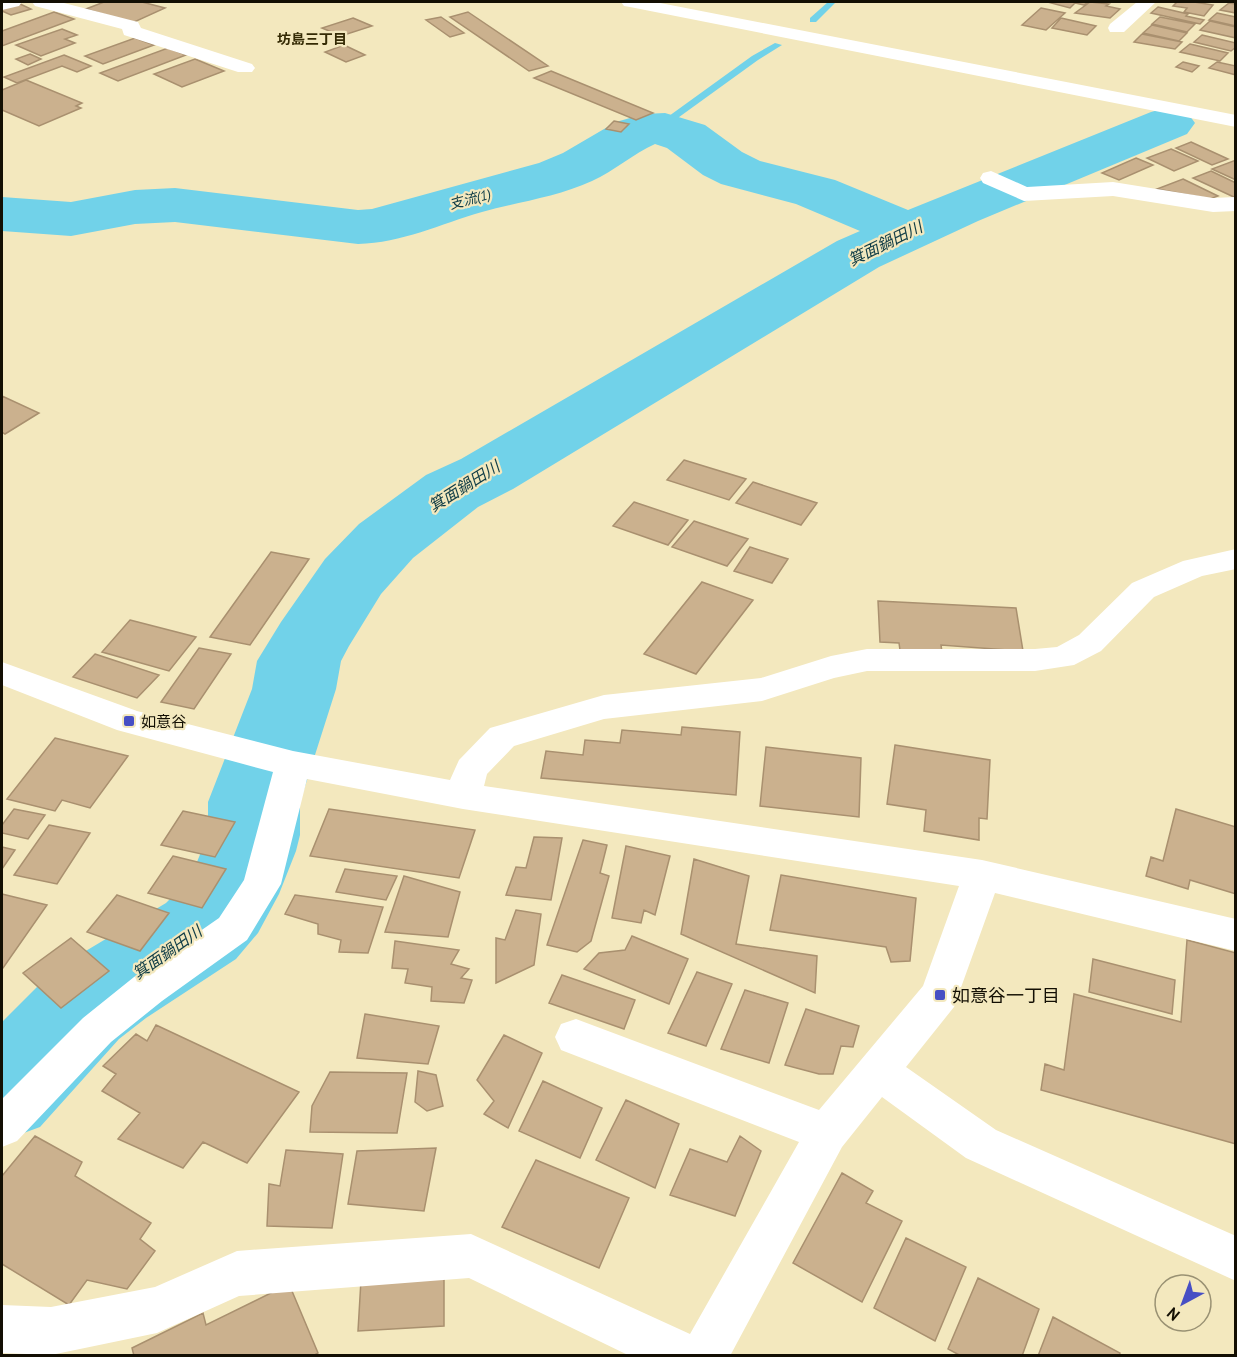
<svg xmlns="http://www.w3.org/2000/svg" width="1237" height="1357" font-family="'PT Sans','Noto Sans JP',sans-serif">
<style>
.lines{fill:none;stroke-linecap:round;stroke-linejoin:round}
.stream{fill:#71d2e9;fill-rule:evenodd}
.river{fill:#71d2e9;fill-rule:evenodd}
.building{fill:#cbb18e;stroke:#a9906f;stroke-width:1.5}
.minor{fill:#fff;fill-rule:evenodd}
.poi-dot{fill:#474fc4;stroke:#f3e8be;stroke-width:2}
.labels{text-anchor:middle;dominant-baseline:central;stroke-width:4.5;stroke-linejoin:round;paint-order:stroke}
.far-neighbourhood-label{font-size:14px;font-weight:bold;fill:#342a04;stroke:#f3e8be}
.far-water-label{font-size:14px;font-style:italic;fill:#0f3c46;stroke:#f3e8be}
.poi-label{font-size:15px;fill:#130f03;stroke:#f3e8be;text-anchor:start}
.water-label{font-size:16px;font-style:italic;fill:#0f3c46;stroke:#f3e8be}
.near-poi-label{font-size:18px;fill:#130f03;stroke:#f3e8be;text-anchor:start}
</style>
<rect width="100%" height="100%" fill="#f3e8be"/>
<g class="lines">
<path class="stream" d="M828,2h8l-20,20h-6v-4z
M775,43l7,2 -24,15 -83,60h-6v-4l83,-60z"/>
<path class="river" d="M1169,107l18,5 8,11 -8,11 -209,87 -99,46 -366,222 -35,18 -65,51 -32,36 -32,52 -8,15 -5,28 -36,113v33l-4,16 -17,43 -21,39 -22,26 -90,59 -27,21 -79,88 -38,14v-119l45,-45 27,-19 92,-55 24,-24 18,-44v-33l44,-113 5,-28 24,-39 44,-63 34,-35 67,-49 35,-16 376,-218 23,-10 -64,-27 -75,-20 -18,-9 -36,-27 -12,-4c-22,10 -41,27 -63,37 -35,16 -74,21 -110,31 -42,12 -80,31 -124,32l-183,-22 -40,2 -64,12 -69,-5v-34l69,5 64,-12 40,-2 183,22 14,-1 167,-46 24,-10 53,-31 28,-8 21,-1 40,12 37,27 18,9 75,19 73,30 243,-98z"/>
</g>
<path class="building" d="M104,2h38l23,6 -33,15 -46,-14z
M1054,2h34l-4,3 -9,-2 -5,5 -19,-5z
M1090,2l19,2 -3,2 14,3 -10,9 -35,-5z
M1177,2h17l19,3 -9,11 -20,-4 3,-4 -14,-2z
M18,3l13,6 -20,6 -9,-4v-3z
M1229,3l7,1v9l-16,-3z
M1158,7l30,7 -2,2 18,4 -4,4 -49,-11z
M1041,8l24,5 -19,17 -24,-5z
M54,12l20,7 -72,27v-15z
M468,12l80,54 -19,5 -79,-54z
M1217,13l19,4v9l-27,-6z
M441,17l23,16 -14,4 -24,-17z
M1160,17l35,7 -8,8 -35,-8z
M353,18l19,8 -31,10 -19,-8z
M1061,18l35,8 -9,9 -35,-7z
M1210,21l26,6v11l-36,-8z
M1152,25l35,8 -8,8 -36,-8z
M62,29l15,6 -12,4 10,4 -34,13 -25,-11z
M1142,34l40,8 -7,7 -41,-7z
M1202,35l34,8v4l-5,4 -37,-9z
M135,38l19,7 -51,19 -18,-8z
M1190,44l38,9 -8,8 -40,-9z
M344,45l21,10 -19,7 -21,-10z
M168,48l18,7 -68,26 -18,-8z
M30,54l11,5 -13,6 -12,-6z
M64,55l27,11 -14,6 -15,-6 -45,17 -13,-6z
M195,59l29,12 -42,16 -28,-13z
M1183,62l16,4 -7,6 -16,-5z
M1217,62l19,4v9l-27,-7z
M551,71l102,42 -17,7 -102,-42z
M26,80l56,23 -6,3 5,2 -42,18 -37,-16v-20z
M614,121l15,3 -8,8 -15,-3z
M1191,142l37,17 -16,6 -36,-17z
M1171,149l27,12 -24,10 -27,-13z
M1136,158l17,7 -34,15 -17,-7z
M1236,160v20l-24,-11z
M1211,171l25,12v15l-43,-20z
M1183,179l35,17 -8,3 -53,-10z
M2,396l37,17 -34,21 -3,-2z
M684,460l62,19 -17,21 -62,-20z
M753,482l64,21 -16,22 -65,-22z
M634,502l54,18 -20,25 -55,-19z
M694,521l54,18 -21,27 -55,-19z
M750,547l38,12 -16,24 -38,-12z
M271,552l38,7 -59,86 -40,-8z
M702,582l51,18 -57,74 -52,-20z
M878,601l138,7 7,43 -82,-6 1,7 -42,-2 -1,-7 -19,-1z
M130,620l66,17 -27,34 -67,-19z
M199,648l32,6 -37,55 -33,-7z
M95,654l64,21 -22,23 -64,-21z
M682,727l58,5 -4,63 -195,-17 5,-27 37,4 2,-15 35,3 2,-13 59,5z
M55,738l73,18 -38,52 -28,-8 -7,11 -48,-12z
M895,745l95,15 -3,59 -8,-1v22l-55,-9 2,-21 -39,-6z
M766,747l95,11 -2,59 -99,-11z
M14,809l31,6 -17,24 -26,-6v-8z
M329,809l146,21 -16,48 -149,-22z
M1176,809l60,18v67l-46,-14 -2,9 -42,-13 5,-19 12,4z
M183,811l52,11 -20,35 -54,-12z
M49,825l41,8 -33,51 -43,-9z
M534,837l28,1 -11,62 -45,-5 10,-28 10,1z
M583,840l24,5 -7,28 9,3 -18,65 -14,11 -30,-7z
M626,846l44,10 -15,59 -11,-5 -3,13 -29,-5z
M2,847l13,3 -13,19z
M173,856l53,13 -24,39 -54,-15z
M694,859l55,17 -13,68 81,12 -2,37 -134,-59z
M345,869l52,7 -11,24 -50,-8z
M781,875l135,23 -6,63 -19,1 -5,-15 -116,-17z
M404,876l56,16 -12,45 -63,-5z
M2,894l45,11 -44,63h-1z
M117,895l52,18 -29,38 -53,-19z
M295,895l88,12 -15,46 -29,-1 2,-12 -23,-6v-10l-33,-10z
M516,910l25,4 -7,51 -38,18v-45l9,2z
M632,936l56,23 -19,45 -85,-35 15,-16 26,-3z
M71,938l38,33 -48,37 -38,-35z
M1187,940l49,13v191l-195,-54 4,-26 19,6 10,-76 107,28z
M395,941l64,9 -8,14 18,5 -8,9 11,2 -8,23 -33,-2 1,-14 -27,-4 3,-14 -16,-1z
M1093,959l82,21 -3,34 -83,-22z
M697,972l35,12 -26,62 -38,-13z
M562,975l73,25 -11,29 -75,-26z
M745,990l43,13 -19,60 -48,-14z
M806,1009l53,17 -6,21 -12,-1 -8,28h-14l-34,-9z
M365,1014l74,12 -11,38 -71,-6z
M156,1025l143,67 -52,71 -44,-21 -20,26 -65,-29 22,-26 -38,-22 14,-17 -13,-8 33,-32 11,7z
M504,1035l38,18 -34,75 -24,-14 10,-13 -17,-21z
M418,1071l18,4 7,31 -16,5 -12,-9z
M330,1072l77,1 -10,60 -87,-1 2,-26z
M543,1081l59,27 -22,50 -61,-27z
M626,1100l53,24 -24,64 -59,-28z
M35,1136l47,26 -7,14 76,47 -11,16 15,12 -28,38 -40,-9 -18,25 -67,-41v-88z
M740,1136l21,15 -26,65 -65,-21 20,-46 37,13z
M436,1148l-12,63 -76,-7 9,-53z
M286,1150l57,4 -11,74 -65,-2 2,-42 11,2z
M536,1160l93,38 -30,70 -97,-41z
M842,1173l31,18 -7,12 36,18 -40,81 -69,-39z
M906,1238l60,29 -31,74 -61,-33z
M444,1275v51l-86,5 3,-51z
M978,1278l61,31 -17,47h-61l-13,-7z
M289,1284l29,69 -5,3h-179l-2,-8 71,-35 3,12z
M1053,1317l67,36 -1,3h-81z"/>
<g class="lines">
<path class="minor" d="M2,2h20l-3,4 -17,4z
M32,2h28l78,20 3,6 111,36 3,4 -3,4h-14l-114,-37 -2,-6 -87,-23z
M621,2h34l581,113v12l-606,-120 -6,-1z
M1137,2h19l-32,30h-14l-2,-4 2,-4z
M991,171l36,16 86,-5 100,16 23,-1v14l-23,1 -100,-16 -89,5 -41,-18 -3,-5 3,-5z
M1236,549v20l-34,7 -48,21 -53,54 -27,14 -39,6h-168l-33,7 -72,23 -158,18 -90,27 -27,28 -3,12 498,74 254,59v32l-241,-58 -41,114 -48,60 90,63 240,106v45l-270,-123 -84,-61 -40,50 -112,209h-100l-161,-78 -230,18 -82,37 -106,22 -49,-2v-48l49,2 104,-20 82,-36 234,-17 219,100 109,-192 -238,-92 -6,-13 6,-13 15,-5 243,91 104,-124 36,-100 -496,-77 -156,-30 -26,105 -34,56 -85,61 -51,41 -94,99 -15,6v-48l81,-81 51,-41 85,-59 25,-38 29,-108 -156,-42 -115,-45v-23l135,49 156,40 157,29 9,-20 31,-32 114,-33 157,-17 70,-22 36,-7h168l22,-2 22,-12 53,-52 51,-22z"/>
</g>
<g class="poi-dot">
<rect x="123" y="715" width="12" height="12" rx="3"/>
<rect x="934" y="989" width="12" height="12" rx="3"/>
</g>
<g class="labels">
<g class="far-neighbourhood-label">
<text x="312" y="39">坊島三丁目</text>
</g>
<g class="far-water-label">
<text transform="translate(470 199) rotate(-15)">支流(1)</text>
</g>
<g class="poi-label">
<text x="141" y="721">如意谷</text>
</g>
<g class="water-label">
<text transform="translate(885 243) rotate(-26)">箕面鍋田川</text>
<text transform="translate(464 486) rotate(-32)">箕面鍋田川</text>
<text transform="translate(167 952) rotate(-35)">箕面鍋田川</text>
</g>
<g class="near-poi-label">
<text x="952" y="995">如意谷一丁目</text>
</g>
</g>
<rect width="1237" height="1357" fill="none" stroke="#130f03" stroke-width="6"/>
<g transform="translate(1183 1303) rotate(221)"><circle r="28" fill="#f3e8be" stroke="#999173" stroke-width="1.5"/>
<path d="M0-4.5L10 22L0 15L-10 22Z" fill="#474fc4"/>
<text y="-9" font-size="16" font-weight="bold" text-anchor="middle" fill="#130f03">N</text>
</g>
</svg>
